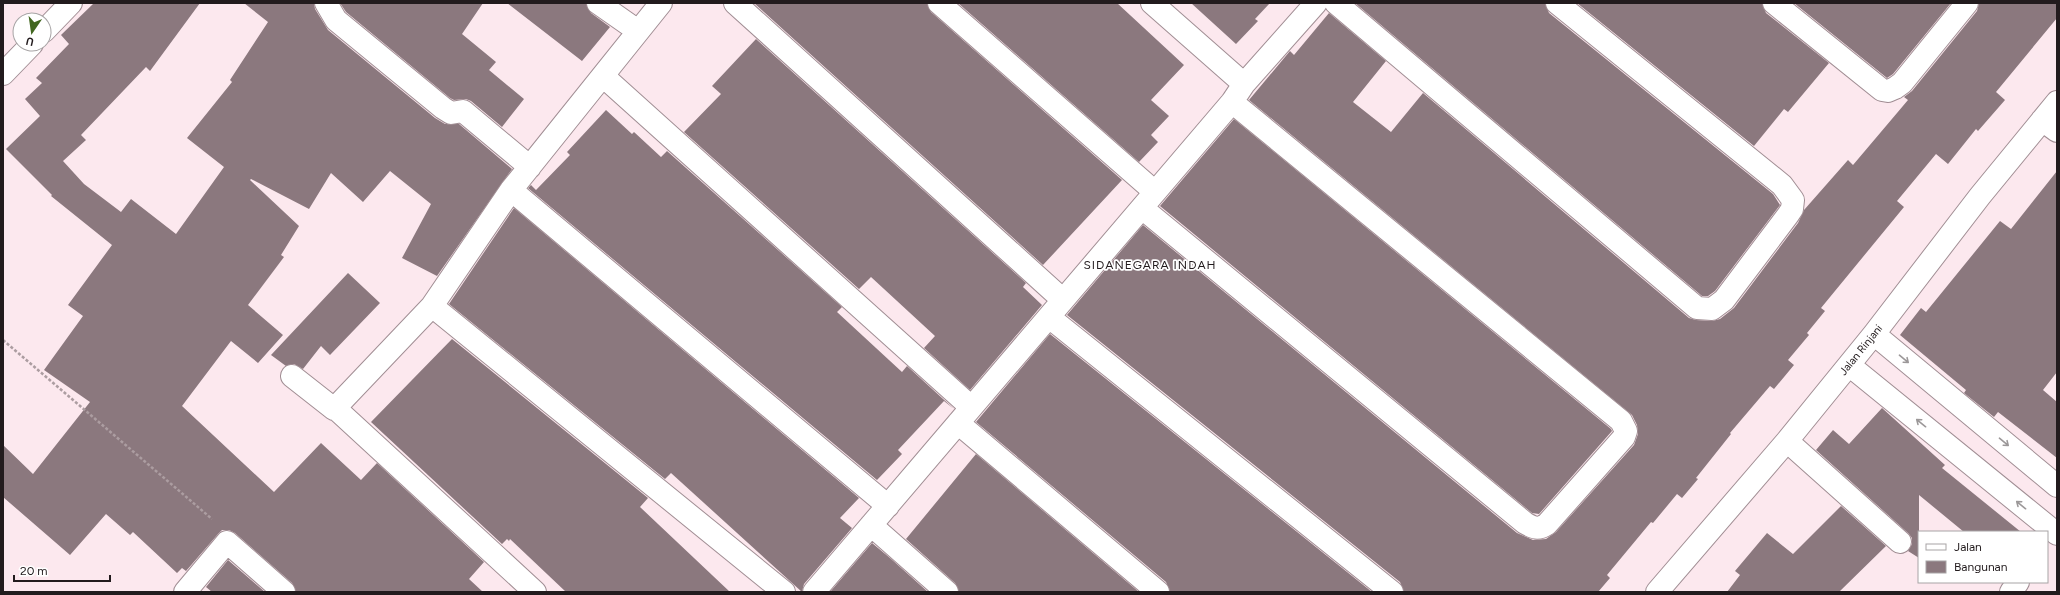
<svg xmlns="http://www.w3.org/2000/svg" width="2060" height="595" font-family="Figtree,sans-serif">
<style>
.building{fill:#8b787e}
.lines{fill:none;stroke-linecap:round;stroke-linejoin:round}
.minor-casing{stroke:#a18e94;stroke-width:24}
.path{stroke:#ac9da1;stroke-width:2.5;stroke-dasharray:3 2;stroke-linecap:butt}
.minor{stroke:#fff;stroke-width:22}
.oneway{stroke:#9c9899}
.labels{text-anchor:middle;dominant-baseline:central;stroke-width:3.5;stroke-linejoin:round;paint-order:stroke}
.street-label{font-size:11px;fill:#221b1d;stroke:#fff}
.neighbourhood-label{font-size:12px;letter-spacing:1px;fill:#221b1d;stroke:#fff}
</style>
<rect width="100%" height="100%" fill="#fce8ee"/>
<path class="building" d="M94,3h106l-50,68 -4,-4 -65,68 5,5 -23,21 21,23 37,28 10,-13 45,35 48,-67 -37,-29 45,-56 -2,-2 38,-58 -24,-19h70l1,6 13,21 107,88 10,6h14l53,45 -75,107 -35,-18 29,-54 -41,-33 -27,31 -32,-29 -22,36 -58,-30 -1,1 49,46 -18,29 3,2 -36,48 35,30 -25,28 -27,-22 -49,65 92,86 47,-49 40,37 16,-17 107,99 -15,17 14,13h-187l-4,-9 -57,-50 -6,-3h-7l-4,4 -32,37 -4,-3 -5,5 -44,-41 -3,3 -24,-21 -36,41 -67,-58v-52l30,29 57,-72 -46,-32 39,-54 -15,-11 44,-60 -61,-49 1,-1 -46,-46 34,-33 -15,-17 17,-16 -6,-5 33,-34 -8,-9z
M340,3h143l-21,31 34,28 -7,8 35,29 -22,28 -31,-26 -5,-2 -12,1 -4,-2 -104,-86z
M507,3h79l5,10 19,14 -28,34z
M754,3h173l4,9 191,168 -79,85z
M958,3h159l67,62 -33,35 18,16 -18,19 7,7 -19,20z
M1191,3h79l-15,16 3,2 -22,23z
M1355,3h190l4,10 224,181 7,11 -65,86 -7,5h-6z
M1577,3h185l4,10 63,50 -41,49 -4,-3 -30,37z
M1794,3h157l-58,71 -6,4z
M1979,3h78v15l-61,74 9,8 -27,31 -2,-2 -28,35 -12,-10 -39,47 7,6 -83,101 4,3 -18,22 2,2 -21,25 6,5 -20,24 -4,-3 -40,47 1,1 -35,44 2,1 -16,19 -5,-4 -24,29 -2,-1 -44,53 3,3 -12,14h-194l-4,-10 -333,-267 76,-90 374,308 16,7 13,-1 10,-7 78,-87 4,-11 -1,-9 -5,-10 -383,-315 41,-49 4,4 35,-42 57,48 -33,41 38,30 32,-39 266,225 7,2 16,1 8,-2 14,-11 64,-85 6,-13 44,-50 5,5 55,-65 -4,-3 8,-6 65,-80z
M756,39l270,244 -3,4 19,18 -72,85 -46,-42 11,-12 -64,-59 -12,12 -175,-157 37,-38 -9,-8z
M606,110l26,24 2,-2 27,25 6,-6 175,156 -5,5 65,60 5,-6 47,43 -10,-8 -46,49 4,4 -25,26 -349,-292 3,-3 5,5 34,-35 -3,-3z
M1234,119l377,310 1,2 -73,83 -7,-1 -372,-307z
M2057,171v201l-14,18 14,12v56l-59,-46 -4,5 -30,-24 2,-3 -66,-55 21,-27 5,4 74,-91 11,8z
M514,208l345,290 -19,20 12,10 -48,56 -2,8 -131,-119 -6,6 -216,-175z
M348,273l32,30 -50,52 -9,-9 -18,23 -9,-5 -8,2 -15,-11z
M1050,334l322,258h-202l-4,-10 -190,-160z
M452,339l196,159 -8,9 90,85h-164l-56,-53 -1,2 -2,-2 -5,5 -131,-122z
M1882,408l63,57 -3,3 79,64h-57l-45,-37v63l-11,-7 4,-7v-6l-4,-5 -92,-83 17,-20 16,14z
M976,454l163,138h-180l-4,-9 -49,-44z
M1841,506l45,40 -47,46h-112l13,-17 -5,-4 32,-38 26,21z
M872,543l18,15 38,34h-98z
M228,560l37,32h-53l-6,-5z"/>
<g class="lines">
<defs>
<path id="minor" d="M326,3l10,17 107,88 8,5 12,-2 67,56
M598,3l40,28
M735,3l328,297
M939,3l216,189
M1152,3l92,81
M1336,3l361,305 15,1 12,-9 64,-85 4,-6 1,-9 -11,-15 -225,-182
M1774,3l108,87 6,1 7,-3 7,-5 65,-80
M44,31l27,-28
M3,74l29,-30
M603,76l368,331
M2042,120l15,11
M511,190l377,316
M1142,208l383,315c9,5 13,7 22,1l77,-87 2,-6 -5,-10 -389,-319
M432,306l352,286
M1049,317l343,275
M1874,334l183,152
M1849,365l208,169
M292,376l42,33 1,-1 97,-102 79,-116 150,-187
M335,408l200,184
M958,423l200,169
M1787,441l113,101
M871,525l76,67
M185,592l42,-50 57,50
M814,592l418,-490 12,-18 72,-81
M1657,592l130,-151 87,-107 106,-138 77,-94
M2011,592l7,-10"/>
</defs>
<use href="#minor" class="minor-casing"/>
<path class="path" d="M3,340l209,179"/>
<use href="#minor" class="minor"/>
</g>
<defs><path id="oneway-shaft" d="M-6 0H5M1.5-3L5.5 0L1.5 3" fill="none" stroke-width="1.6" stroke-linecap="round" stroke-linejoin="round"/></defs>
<g class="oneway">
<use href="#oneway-shaft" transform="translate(1904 359) rotate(40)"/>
<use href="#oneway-shaft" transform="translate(1921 423) rotate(-141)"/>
<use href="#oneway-shaft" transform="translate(2004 442) rotate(40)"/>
<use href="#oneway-shaft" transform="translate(2021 505) rotate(-141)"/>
</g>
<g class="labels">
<g class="street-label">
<text transform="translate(1861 350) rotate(-51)">Jalan Rinjani</text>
</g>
<g class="neighbourhood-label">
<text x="1150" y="265">SIDANEGARA INDAH</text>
</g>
</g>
<rect width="2060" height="595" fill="none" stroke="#221b1d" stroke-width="8"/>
<rect x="1918" y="531" width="130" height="52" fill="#ffffff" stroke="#a7a4a5"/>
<rect x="1926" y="544" width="20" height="6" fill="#ffffff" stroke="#a7a4a5"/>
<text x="1954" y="551" font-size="12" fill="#221b1d">Jalan</text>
<rect x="1926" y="561" width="20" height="12" fill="#8b787e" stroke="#a7a4a5"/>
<text x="1954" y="571" font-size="12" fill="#221b1d">Bangunan</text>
<g transform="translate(32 32) rotate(193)"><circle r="19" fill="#ffffff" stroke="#a7a4a5"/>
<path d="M0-3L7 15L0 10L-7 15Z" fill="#426720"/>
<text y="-6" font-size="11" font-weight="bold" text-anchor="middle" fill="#221b1d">U</text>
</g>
<path d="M14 575v6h96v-6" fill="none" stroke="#221b1d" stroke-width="2"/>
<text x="20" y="575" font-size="12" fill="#221b1d" stroke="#ffffff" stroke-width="3" paint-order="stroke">20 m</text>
</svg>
